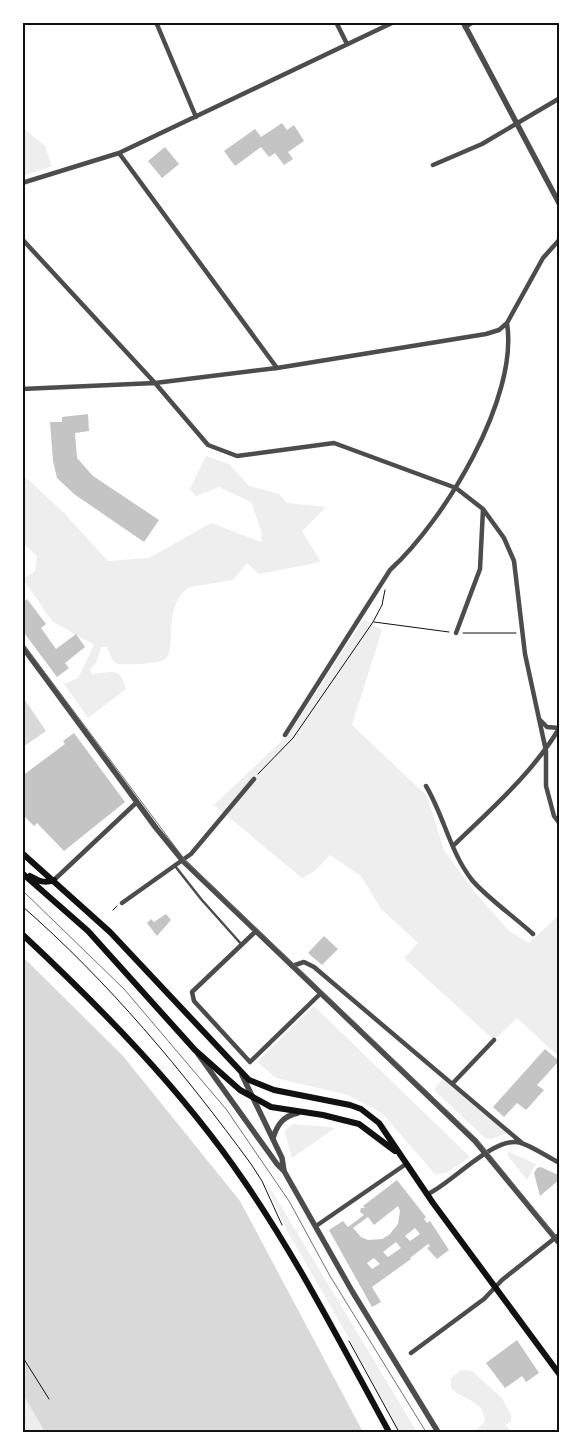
<svg xmlns="http://www.w3.org/2000/svg" width="582" height="1455" font-family="Jost,sans-serif">
<style>
.green{fill:#eee}
.water{fill:#d9d9d9}
.building{fill:#c4c4c4;fill-rule:evenodd}
.lines{fill:none;stroke-linecap:round;stroke-linejoin:round}
.path{stroke:#111;stroke-width:1}
.service{stroke:#4c4c4c;stroke-width:2.5}
.minor{stroke:#4c4c4c;stroke-width:4.5}
.tertiary{stroke:#4c4c4c;stroke-width:5.5}
.secondary{stroke:#111;stroke-width:6}
.tram{stroke:#707070;stroke-width:1}
.neatline{fill:none;stroke:#111;stroke-width:2}
</style>
<rect width="100%" height="100%" fill="#fff"/>
<path class="green" d="M22,127l23,19 7,20 -29,10z
M206,456l23,8 20,22 30,8 8,9 39,4 -24,24 19,31 -62,12 -12,-11 -14,17 -43,7c-30,19 -11,64 -26,73 -7,4 -38,5 -46,4l-5,-3 -6,-14h-6l-4,14 -7,9 2,4c19,-1 28,-9 34,15l-38,29 -24,-34 14,-6 16,-33 -42,-24 -29,-42 12,-8 2,-15 -14,-13 -1,-69 40,37 46,50 41,-3 62,-35 50,19 1,-8 -11,-32 -32,-15 -23,9 -6,-7z
M364,619l18,11 -30,95 75,71 17,54 29,40 36,41 20,12 30,-28v142l-42,-39 -23,22 -90,-82 14,-15 -37,-34 -20,-33 -31,-21 -15,16 -13,7 -88,-73 74,-70z
M314,1006l156,151 -24,16 -11,1 -53,-61 -34,-18 -72,-17 -19,-16z
M442,1079l66,54 -17,6 -6,-1 -51,-48z
M293,1124c14,2 28,1 42,4l-43,30 -7,-25 1,-4z
M509,1152l27,12 -9,16 -19,-24 -1,-3z
M263,1178l18,28 136,226h-19l-52,-99 -60,-104z
M461,1370l11,1 30,27 9,17v7l-6,3 7,7h-37l10,-11c-3,-23 -20,-19 -34,-33v-10z
M22,1393l23,39h-22z"/>
<path class="water" d="M23,697l23,34 -23,16h-1z
M22,956l101,100 117,145 123,231h-318l-23,-39z"/>
<path class="building" d="M282,123l5,7 7,-5 10,16 -16,11 5,7 -9,6 -9,-12 -6,4 -8,-10 -26,19 -11,-15 31,-22 6,8z
M165,147l14,17 -17,14 -14,-17z
M88,414l1,17 -14,2 2,25 16,18 66,44 -15,22 -70,-48 -17,-16 -4,-17 -3,-39h12v-5z
M27,599l19,25 -5,4 15,21 20,-15 9,13 -20,16 4,5 -12,9 -35,-47v-27z
M74,733l51,69 -61,49 -27,-28 -3,3 -12,-12v-38l43,-32 -2,-3z
M166,914l5,6 -14,16 -10,-13 4,-4 3,3z
M324,936l14,13 -16,16 -14,-12z
M545,1049l14,12 -22,24 7,5 -18,20 -9,-7 -13,14 -11,-10z
M541,1167l19,9v3l-20,17 -6,-23 3,-5z
M397,1180l29,37 -2,2 3,4 3,-2 19,29 -12,9 -10,-11 3,-2 -2,-2 -18,14 1,1 -39,28 9,15 -9,5 -43,-77 14,-9 5,6 16,-12 -4,-3 1,-4h4l-2,-2zM398,1206l2,5 -2,13 -9,11 -7,4 -14,1 -7,-3 -8,-9 15,-11 6,8zM415,1228l5,6 -10,7 -5,-5zM396,1242l5,6 -13,9 -5,-5zM374,1258l6,6 -8,5 -5,-6z
M517,1340l22,33 -13,9 -4,-6 -17,12 -19,-25z"/>
<g class="lines">
<path class="path" d="M374,622l75,10
M463,633h53
M258,774l35,-36 80,-116 9,-17 3,-15
M22,906c87,76 161,165 229,258l11,17 20,44
M113,910l4,-4
M349,1341l50,91
M22,1356l27,43"/>
<path class="service" d="M175,866l26,33 41,46"/>
<path class="minor" d="M156,22l40,95
M336,22l11,22
M465,27l8,-5
M119,153l158,215
M433,165l49,-21 78,-46
M22,183l97,-30 275,-131
M22,239l133,144 53,62 29,11 97,-13 122,45 27,21 21,29 10,23 11,93 21,97v35l8,30 6,8
M22,389l133,-6 122,-15 209,-34 13,-4 8,-7 36,-65 17,-19
M456,633l24,-64 3,-60
M539,719l8,8 12,1
M285,735l105,-165c54,-49 129,-172 117,-247
M426,786c18,30 24,66 46,94 13,16 45,39 61,54
M453,846c38,-37 79,-72 107,-119
M54,880l83,-78
M122,903l69,-49 63,-75
M255,932l-63,60 2,9 56,61 70,-68
M292,966l12,-4 10,5 208,176
M453,1083l41,-43
M428,1194c24,-11 68,-60 93,-51 13,4 26,14 39,20
M316,1226l90,-62
M411,1353l73,-54 18,-19 58,-46"/>
<path class="tertiary" d="M463,22l97,183
M22,646l134,182 27,33 292,280 85,103
M198,1054l79,110 7,7
M242,1075l40,83 2,13 68,120 86,141
M273,1138c4,-13 10,-22 25,-25"/>
<path class="secondary" d="M22,853l88,79 139,148 25,10 76,15 11,4 18,14 54,80 127,172
M22,873l66,58 107,119 45,40 31,17 52,8 36,9 36,27
M30,876c9,5 14,8 24,4
M22,934c80,75 160,156 222,247 55,80 99,167 145,251"/>
<path class="tram" d="M22,642l163,218 293,280 82,101
M22,890l102,99 102,120 63,92 41,75 96,156"/>
</g>
<rect width="582" height="1455" fill="none" stroke="#ffffff" stroke-width="48"/>
<rect x="24" y="24" width="534" height="1407" class="neatline"/>
</svg>
